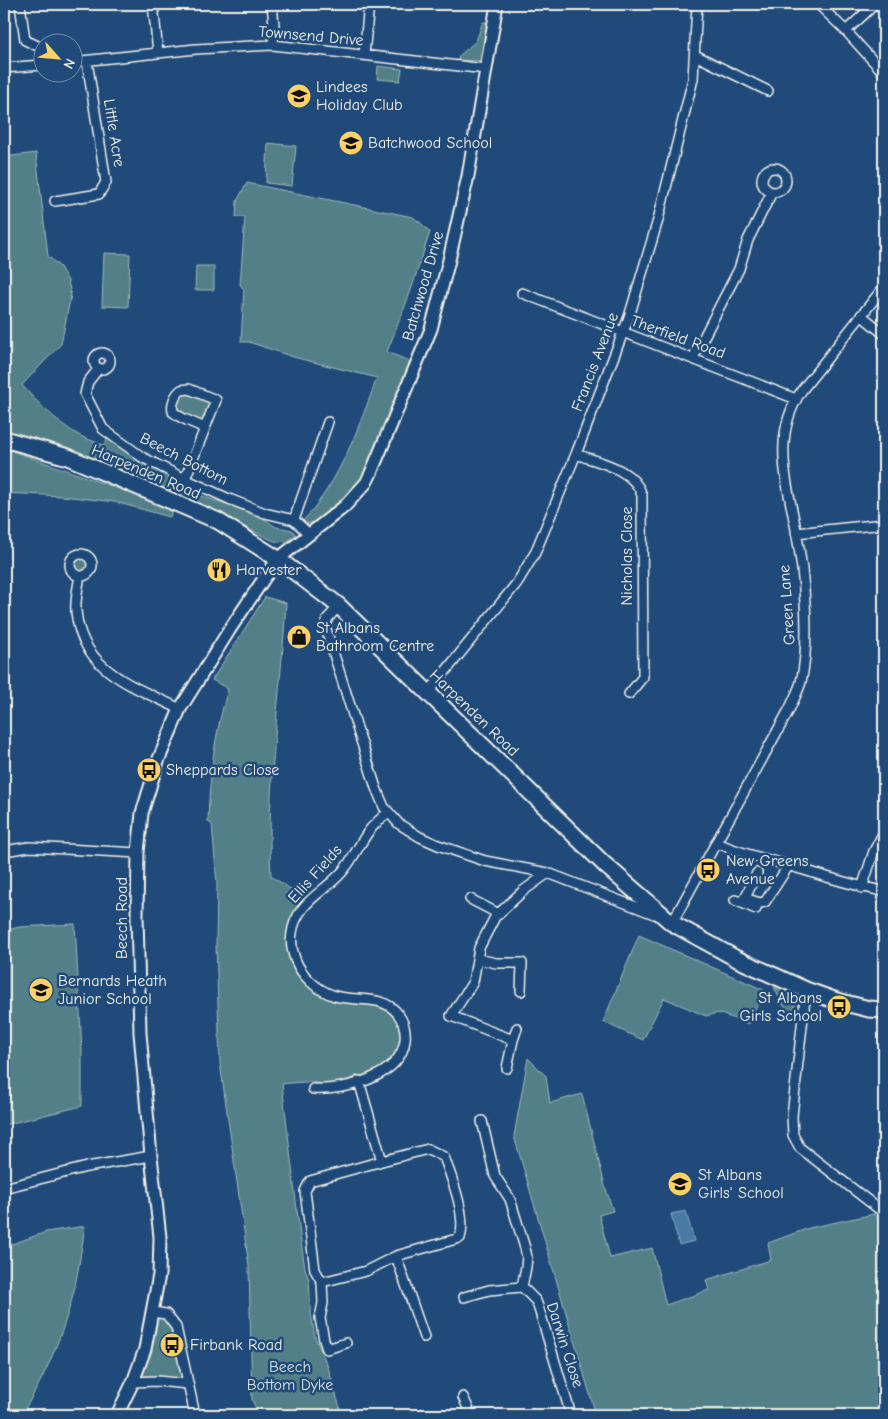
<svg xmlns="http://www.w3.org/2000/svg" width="888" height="1419" font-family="'Comic Neue',sans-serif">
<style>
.green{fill:#528088;stroke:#a3b8b8}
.water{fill:#4979a5;stroke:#8da9c0}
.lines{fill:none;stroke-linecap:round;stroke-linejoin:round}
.minor-casing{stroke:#f4f1e8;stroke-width:12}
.tertiary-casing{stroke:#f4f1e8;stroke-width:15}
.primary-casing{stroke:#f4f1e8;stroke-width:19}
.minor{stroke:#1f4a7a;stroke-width:9}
.tertiary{stroke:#1f4a7a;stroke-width:11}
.primary{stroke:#1f4a7a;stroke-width:15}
.labels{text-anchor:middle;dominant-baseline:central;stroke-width:5;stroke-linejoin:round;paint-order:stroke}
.street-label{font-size:16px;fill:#f4f1e8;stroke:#1f4a7a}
.poi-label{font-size:16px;fill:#f4f1e8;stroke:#1f4a7a;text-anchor:start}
.park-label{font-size:16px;fill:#dce0da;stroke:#1f4a7a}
</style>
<rect width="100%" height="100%" fill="#1f4a7a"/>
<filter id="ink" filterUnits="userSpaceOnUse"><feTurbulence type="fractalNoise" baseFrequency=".02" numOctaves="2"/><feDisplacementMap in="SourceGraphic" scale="10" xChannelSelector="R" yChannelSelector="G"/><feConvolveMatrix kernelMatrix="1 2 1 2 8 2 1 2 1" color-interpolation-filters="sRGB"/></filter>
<g filter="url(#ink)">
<path class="green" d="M483,22h5l-8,39 -22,-1 1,-4 17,-15z
M378,66l24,3 -2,12 -23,-2z
M268,143l28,3 -4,40 -26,-3z
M36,153l12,103 12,11 8,14 3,14 -10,49 -39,41c12,15 39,40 55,49 8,5 17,7 26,11l7,-8 63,39 -3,9 90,31 16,11 16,3 4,5 -10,7 -12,-1 -61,-29 -209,-77v-278z
M247,183l166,34 10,8 7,7 -20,61 -23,59 25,10 -45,109c-10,17 -41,52 -62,53l-3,-2c38,-41 56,-93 75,-144l-84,-21 -44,-15h-8l3,-53 -4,-4 5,-68h-9l1,-16z
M104,253l26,1 -2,53 -26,-1z
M196,266h18v24h-19z
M190,393l19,9c2,6 -2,16 -7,20 -11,-3 -25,-8 -26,-20l6,-8z
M4,448l169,60 -3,9 -55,-15 -53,-6 -58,-3z
M76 565a6 6 0 1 1 12 0a6 6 0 1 1-12 0Z
M265,597l21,6c-5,91 -20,182 -15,273l34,23c-34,39 -15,91 35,103 16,4 34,-2 48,8 9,6 15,19 13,30 -6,27 -28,32 -51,39 -8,3 -16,6 -26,5 -5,0 -10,-2 -15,-2 -8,0 -18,1 -27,2l18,151 5,33 4,12 2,33 4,24 13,30 14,48h-83l-7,-15 -3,-134 -29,-203 -4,-120 1,-59 -5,-60 -4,-2c1,-44 7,-90 20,-133l-16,-9z
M4,629l5,1 -5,44z
M75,924l7,126v56l-78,19v-194l15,-4z
M639,935l125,55 -15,34 -31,-11 -12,3 -42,-18 -21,42 -40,-18z
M774,987l19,10 2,7 -1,15 -13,-17z
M528,1058l18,18 4,27 32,-9 23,92 8,25 -14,4 11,43 42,-10 14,57 43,-15 -3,-10 65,-20 -3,-17 41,-15 65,-14 10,13v188h-288l-82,-279z
M85,1226c-4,25 -7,51 -14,76 -11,40 -28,79 -50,113h-17v-168l42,-15z
M152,1312l14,2 10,13 12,57 -55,-2z"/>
<path class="water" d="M686,1211l8,30 -15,4 -8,-31z"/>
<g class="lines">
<defs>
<path id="minor" d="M20,4l5,36 17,8
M153,4l5,49
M272,4l2,21 -1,20
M818,4l28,27 38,42
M846,31l29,-27
M364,55l5,-51
M695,55l73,36
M72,62l124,-13 77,-4 213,24
M4,68l38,-3
M762 180a12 12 0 1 1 24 0a12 12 0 1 1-24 0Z
M55,201l44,-7 7,-12 -19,-121
M522,293l274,106
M861,315l23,19
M94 361a8 8 0 1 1 16 0a8 8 0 1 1-16 0Z
M693,358l46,-89 9,-29 24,-48
M99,368l-11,14 -3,12 18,35 39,28 43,22 44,20 36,14 29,7 15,14
M576,454c24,9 57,14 66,41l1,182 -14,17
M185,479l31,-79 -27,-11 -8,1c-6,5 -10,14 -8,22l9,6 23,10
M294,520l34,-98
M796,533l88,-9
M70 565a11 11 0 1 1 22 0a11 11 0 1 1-22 0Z
M80,576c-2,11 -5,24 -4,35 5,60 58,75 104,98
M339,606l-11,12 -3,8 51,162 8,19 15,17 21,13 18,8 47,16 63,12 106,41
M428,693l89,-110 18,-30 41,-99 53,-137 29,-97 35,-141 4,-75
M716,842c23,12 49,16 74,24 32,9 62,20 94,25
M4,851l25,-4 109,6
M862,888l12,-37 10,-19
M744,898l16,5 5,-1 24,-37
M470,899l29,15
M735,900l21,9
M743,902l14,-29
M672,923l117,-213c4,-9 9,-18 12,-28 10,-43 3,-108 -5,-152 -9,-49 -25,-94 6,-140l82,-103
M478,959l18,4h26l-1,28
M806,990l-14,126 1,19 7,13 84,65
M513,1040l4,-12
M507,1068l6,-28 -62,-24 22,-34 6,-34 16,-31 28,-26 25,-18
M359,1081l23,80 46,-12 16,8c8,22 23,59 16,81l-64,18 -30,15 -44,11 -7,-12 -10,-79 5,-10 72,-20
M313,1089c31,2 88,-12 92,-49 1,-9 -1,-18 -7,-26 -15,-20 -42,-12 -63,-18 -37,-12 -58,-55 -32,-88 11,-14 27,-22 39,-36 11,-12 17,-28 27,-41 5,-7 13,-13 19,-19
M482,1121l13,55 15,23 15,49 2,9 -1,10 -4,20
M4,1188l83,-21 64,-11
M396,1256l28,81
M322,1282l1,21 -3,15 4,22 3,9 19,-6
M522,1287l14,14 3,8 32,106
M464,1297l25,-7 33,-3
M152,1312l14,2 10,13 19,88
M133,1382l24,-1 31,3
M463,1397l6,13v5"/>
<path id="tertiary" d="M117,1415l16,-33 12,-33 14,-74 1,-38 -9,-81 -11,-123 -3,-118 1,-62 4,-40 16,-52 22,-52 50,-80 33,-49 15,-21 67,-53 21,-23 5,-10 60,-144 18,-69 19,-84 29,-172"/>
<path id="primary" d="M4,439l64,18 150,64 60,38 61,47 266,259 67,58 65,36 69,31 31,11 32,8 15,1"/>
</defs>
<use href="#minor" class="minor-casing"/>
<use href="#tertiary" class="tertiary-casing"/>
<use href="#primary" class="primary-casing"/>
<use href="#minor" class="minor"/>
<use href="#tertiary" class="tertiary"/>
<use href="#primary" class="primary"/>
</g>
</g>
<defs>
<symbol id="school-disc" viewBox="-11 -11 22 22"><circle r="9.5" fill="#ffd166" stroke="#1f4a7a"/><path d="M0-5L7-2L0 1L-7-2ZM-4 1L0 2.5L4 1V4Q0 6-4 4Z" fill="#111"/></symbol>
<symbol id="restaurant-disc" viewBox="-11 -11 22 22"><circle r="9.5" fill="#ffd166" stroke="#1f4a7a"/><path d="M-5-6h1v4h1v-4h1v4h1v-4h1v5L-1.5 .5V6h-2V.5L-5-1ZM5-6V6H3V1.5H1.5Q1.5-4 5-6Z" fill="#111"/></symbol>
<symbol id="shop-disc" viewBox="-11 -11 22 22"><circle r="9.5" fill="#ffd166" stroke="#1f4a7a"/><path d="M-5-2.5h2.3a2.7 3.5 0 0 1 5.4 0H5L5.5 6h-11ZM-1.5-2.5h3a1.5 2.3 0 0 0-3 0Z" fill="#111"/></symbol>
<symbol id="bus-disc" viewBox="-11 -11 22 22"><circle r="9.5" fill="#ffd166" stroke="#1f4a7a"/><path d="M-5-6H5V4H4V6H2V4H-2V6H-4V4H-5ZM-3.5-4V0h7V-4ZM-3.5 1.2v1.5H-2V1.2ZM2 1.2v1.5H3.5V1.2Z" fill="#111"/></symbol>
</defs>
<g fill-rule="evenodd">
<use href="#school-disc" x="285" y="82" width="28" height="28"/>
<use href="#school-disc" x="337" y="129" width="28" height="28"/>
<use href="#restaurant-disc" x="205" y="556" width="28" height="28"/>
<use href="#shop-disc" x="285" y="623" width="28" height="28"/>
<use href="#bus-disc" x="135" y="756" width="28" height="28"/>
<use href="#bus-disc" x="694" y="856" width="28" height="28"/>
<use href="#school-disc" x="27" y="976" width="28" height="28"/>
<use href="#bus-disc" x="825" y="993" width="28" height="28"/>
<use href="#school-disc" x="666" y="1170" width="28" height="28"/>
<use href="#bus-disc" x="158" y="1331" width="28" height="28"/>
</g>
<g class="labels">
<g class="street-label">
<text transform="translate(311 36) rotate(5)">Townsend Drive</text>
<text transform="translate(114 133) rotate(81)">Little Acre</text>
<text transform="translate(423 286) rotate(-74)">Batchwood Drive</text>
<text transform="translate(678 337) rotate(20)">Therfield Road</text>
<text transform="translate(595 362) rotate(-69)">Francis Avenue</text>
<text transform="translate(184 459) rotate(27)">Beech Bottom</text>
<text transform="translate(146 472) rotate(23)">Harpenden Road</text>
<text transform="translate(627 556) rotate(-90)">Nicholas Close</text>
<text transform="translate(787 605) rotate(-94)">Green Lane</text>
<text transform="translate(474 713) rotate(44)">Harpenden Road</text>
<text transform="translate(315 874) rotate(-48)">Ellis Fields</text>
<text transform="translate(122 918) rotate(-90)">Beech Road</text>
<text transform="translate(565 1345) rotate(72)">Darwin Close</text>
</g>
<g class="poi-label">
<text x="316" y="87">Lindees<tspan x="316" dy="18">Holiday Club</tspan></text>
<text x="368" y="143">Batchwood School</text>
<text x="236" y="570">Harvester</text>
<text x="316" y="628">St Albans<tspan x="316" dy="18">Bathroom Centre</tspan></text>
<text x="166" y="770">Sheppards Close</text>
<text x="726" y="861">New Greens<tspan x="726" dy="18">Avenue</tspan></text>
<text x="58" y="981">Bernards Heath<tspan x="58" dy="18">Junior School</tspan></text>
<text x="822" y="998" text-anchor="end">St Albans<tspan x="822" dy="18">Girls School</tspan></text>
<text x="698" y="1175">St Albans<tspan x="698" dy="18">Girls' School</tspan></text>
<text x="190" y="1345">Firbank Road</text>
</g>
<g class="park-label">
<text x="290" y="1367">Beech<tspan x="290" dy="18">Bottom Dyke</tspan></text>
</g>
</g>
<rect width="888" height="1419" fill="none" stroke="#1f4a7a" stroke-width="20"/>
<rect x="10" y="10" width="868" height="1399" fill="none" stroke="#f4f1e8" stroke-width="2" filter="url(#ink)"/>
<g transform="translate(58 58) rotate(117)"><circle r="24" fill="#1f4a7a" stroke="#748da6"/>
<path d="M0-4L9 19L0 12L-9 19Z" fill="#ffd166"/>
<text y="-8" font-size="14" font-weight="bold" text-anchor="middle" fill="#f4f1e8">N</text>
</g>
</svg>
